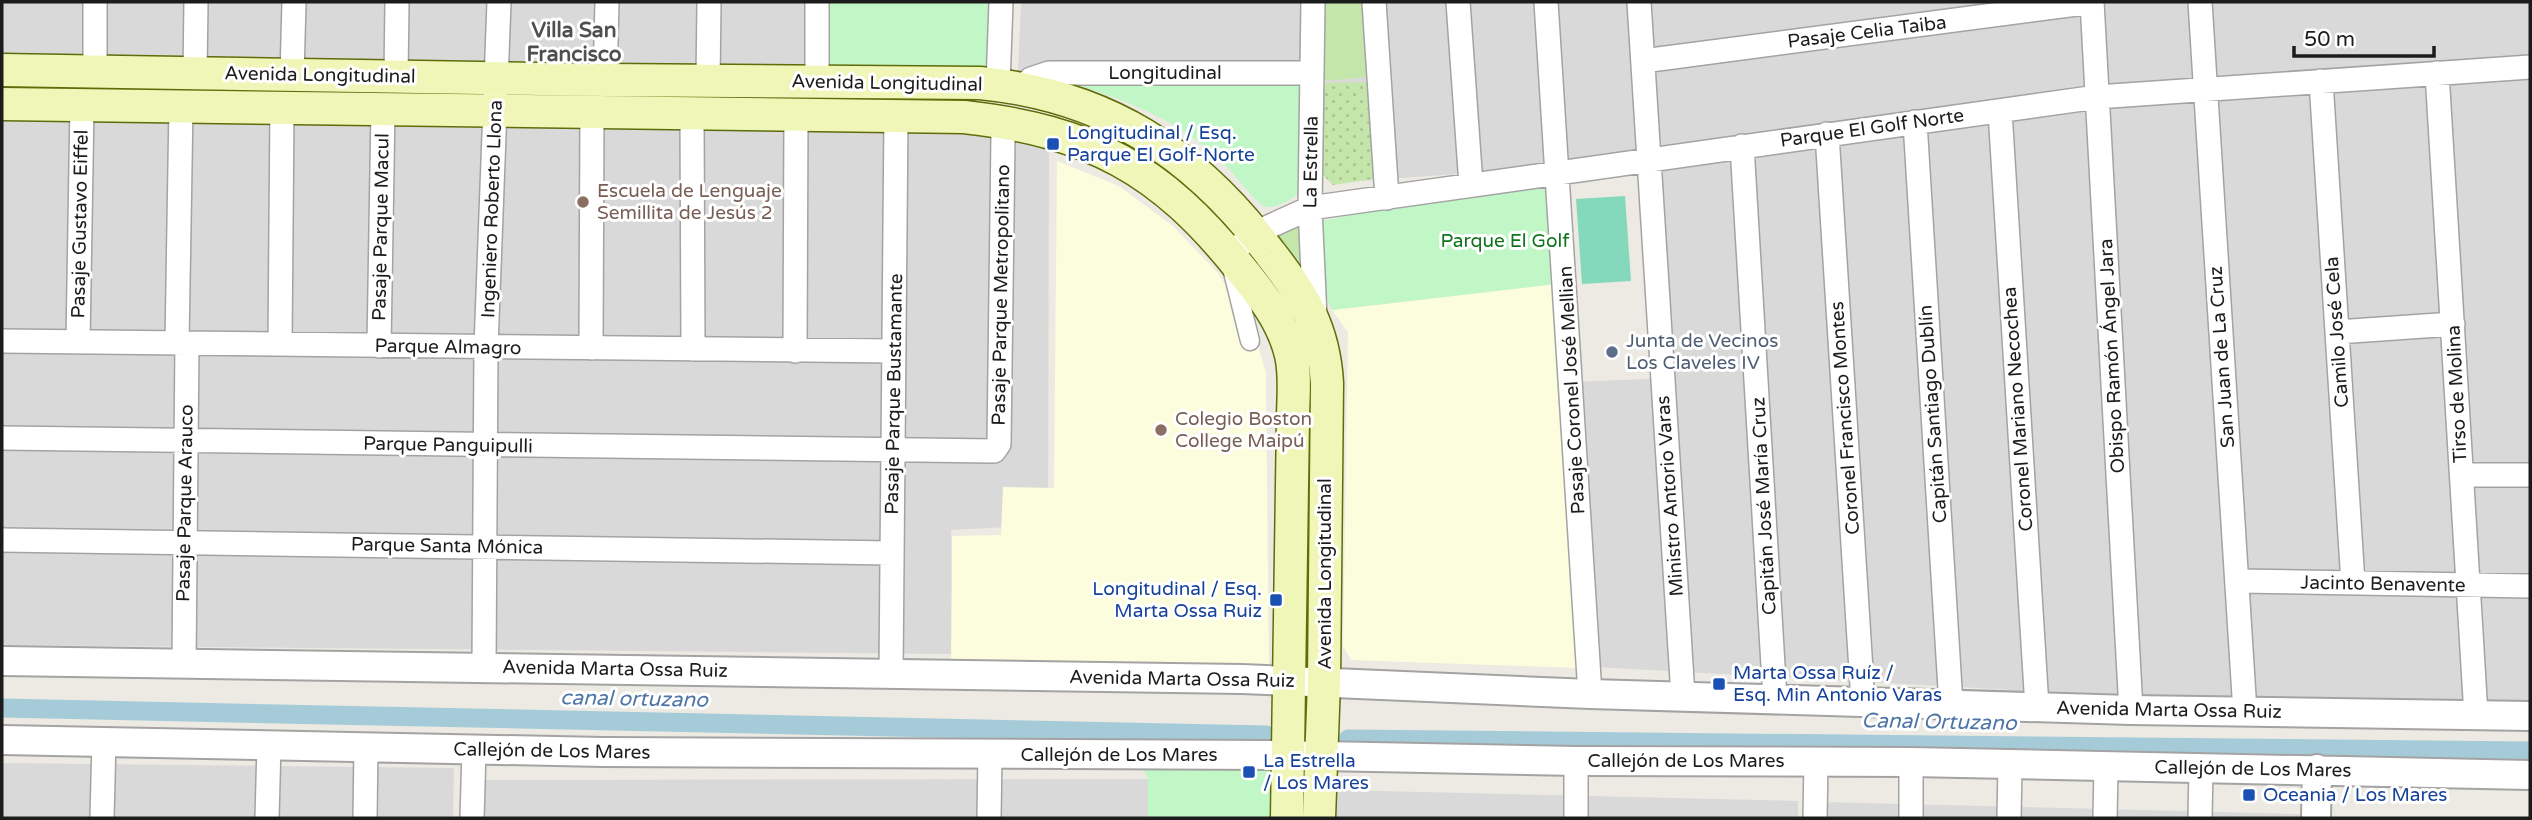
<svg xmlns="http://www.w3.org/2000/svg" width="2532" height="820" font-family="'Varela Round',sans-serif">
<style>
.residential{fill:#dad9d9}
.education{fill:#fcfddc}
.grass{fill:#c5e6aa}
.park{fill:#c1f6c7}
.garden{fill:url(#garden-dots)}
.pitch{fill:#84d9bc}
.lines{fill:none;stroke-linecap:round;stroke-linejoin:round}
.canal{stroke:#a5cbd9;stroke-width:19}
.pedestrian-casing{stroke:#a3a3a3;stroke-width:21}
.minor-casing{stroke:#a3a3a3;stroke-width:26}
.tertiary-casing{stroke:#a3a3a3;stroke-width:32}
.secondary-casing{stroke:#5e6d0a;stroke-width:35}
.pedestrian{stroke:#fff;stroke-width:18}
.minor{stroke:#fff;stroke-width:23}
.tertiary{stroke:#fff;stroke-width:28}
.secondary{stroke:#f0f6b8;stroke-width:32}
.transit-dot{fill:#1a4fb4;stroke:#fff;stroke-width:2.5}
.education-dot{fill:#8d6e63;stroke:#fff;stroke-width:2.5}
.service-dot{fill:#5c6f8a;stroke:#fff;stroke-width:2.5}
.labels{text-anchor:middle;dominant-baseline:central;stroke-width:6;stroke-linejoin:round;paint-order:stroke}
.street-label{font-size:19px;fill:#1c1c1c;stroke:#fff}
.transit-label{font-size:19px;fill:#164399;stroke:#fff;text-anchor:start}
.education-label{font-size:19px;fill:#785e54;stroke:#fff;text-anchor:start}
.park-label{font-size:19px;fill:#10741d;stroke:#fff}
.service-label{font-size:19px;fill:#4e5e75;stroke:#fff;text-anchor:start}
.neighbourhood-label{font-size:21px;font-weight:bold;fill:#4f4f4f;stroke:#fff}
.water-label{font-size:21px;font-style:italic;fill:#4e76a7;stroke:#fff}
</style>
<defs>
<pattern id="garden-dots" width="8" height="8" patternUnits="userSpaceOnUse" patternTransform="scale(1.75)"><rect width="8" height="8" fill="#c5e6aa"/><path d="M2 2h.1M6 6h.1" fill="none" stroke="#a9c592" stroke-width="1.8" stroke-linecap="round"/></pattern>
</defs>
<rect width="100%" height="100%" fill="#edeae3"/>
<path class="residential" d="M2,2h807l-4,70 -803,-5z
M1021,2h1509v700l-339,-2 -595,-33 -24,-285 99,-4 -9,-219 -330,24 -7,-116 -307,5z
M2,120l962,13 85,16 -1,376 -97,5 3,124 -952,-9z
M2,763l452,5 -1,50h-451z
M1148,779v39h-666l1,-38z
M1336,790l462,11v17h-463z
M1821,802l479,12v4h-479z"/>
<path class="education" d="M1057,161l62,25 54,40 45,47 24,37 17,39 7,24 3,300 -318,-9 1,-128 49,-1 2,-48 51,1z
M1556,284l21,384 -226,-8 -8,-14 5,-314 -16,-22z"/>
<path class="grass" d="M1321,2h47l5,75 -51,4z
M1298,224l4,49 -28,-40z"/>
<path class="park" d="M830,2h164l-1,65 -164,4z
M1083,82h217l-2,112c-9,7 -24,16 -35,12 -15,-12 -26,-30 -41,-44 -42,-40 -88,-59 -142,-76z
M1554,184l2,100 -224,26 -9,-19 -4,-69 39,-9z
M1142,765l134,4 -1,49h-127v-39z"/>
<path class="garden" d="M1372,82l7,96 -46,7 -11,-11 -1,-91z"/>
<path class="pitch" d="M1625,196l6,85 -49,3 -6,-85z"/>
<g class="lines">
<path class="canal" d="M2,708l1264,27
M1348,739l1182,12"/>
<defs>
<path id="pedestrian" d="M1232,268l18,73"/>
<path id="minor" d="M1313,2l-3,206 5,109
M1374,2l13,196
M1458,2l13,183
M1546,2l44,692
M1639,2l44,694
M2092,2l39,708
M2200,2l45,710
M1643,61l449,-59
M95,72v-70
M195,73l1,-71
M2437,73l39,642
M292,75l2,-73
M396,76l1,-74
M605,80l2,-78
M708,81l1,-79
M2321,81l32,502
M817,82v-80
M998,85l3,-83
M1023,87l8,-8 18,-6h263
M2000,111l37,596
M692,113l1,236
M1915,122l36,583
M1827,134l36,568
M1742,146l33,553
M1242,244l13,-11 55,-25 787,-111 433,-30
M2337,332l116,-8
M2,341l892,10
M78,342l4,-237
M177,343l4,-237
M280,344l2,-236
M379,346l4,-237
M591,348l1,-237
M795,351l1,-237
M2,438l992,13 5,-7 4,-307 -3,-16
M2462,475h68
M2,540l890,13
M2237,581l293,5
M184,664l3,-321
M484,668l2,-321 13,-345
M891,673l5,-558
M102,818l2,-77
M267,818l2,-73
M365,818l1,-70
M472,818l2,-68
M989,818l1,-64
M1576,818v-57
M1815,818l1,-56
M1911,818v-56
M2009,818l1,-54
M2105,818l1,-51
M2200,818l1,-50"/>
<path id="tertiary" d="M2,661l1240,18 348,15 541,16 399,6
M2,740l601,12 666,3 307,6 335,1 619,13
M2316,818l1,-49"/>
<path id="secondary" d="M2,70l603,10 375,3c126,12 215,70 290,170 33,42 54,75 57,130l-3,299 -5,136
M2,104l962,13c127,14 197,52 276,151 22,27 43,53 51,87 5,21 2,43 2,64l-6,399"/>
</defs>
<use href="#pedestrian" class="pedestrian-casing"/>
<use href="#minor" class="minor-casing"/>
<use href="#tertiary" class="tertiary-casing"/>
<use href="#secondary" class="secondary-casing"/>
<use href="#pedestrian" class="pedestrian"/>
<use href="#minor" class="minor"/>
<use href="#tertiary" class="tertiary"/>
<use href="#secondary" class="secondary"/>
</g>
<g class="transit-dot">
<rect x="1046" y="137" width="14" height="14" rx="3.5"/>
<rect x="1269" y="593" width="14" height="14" rx="3.5"/>
<rect x="1712" y="677" width="14" height="14" rx="3.5"/>
<rect x="1242" y="765" width="14" height="14" rx="3.5"/>
<rect x="2242" y="788" width="14" height="14" rx="3.5"/>
</g>
<g class="education-dot">
<circle cx="583" cy="202" r="7"/>
<circle cx="1161" cy="430" r="7"/>
</g>
<circle class="service-dot" cx="1612" cy="352" r="7"/>
<g class="labels">
<g class="street-label">
<text transform="translate(1867 32) rotate(-7)">Pasaje Celia Taiba</text>
<text x="1165" y="73">Longitudinal</text>
<text transform="translate(320 75) rotate(1)">Avenida Longitudinal</text>
<text transform="translate(887 83) rotate(1)">Avenida Longitudinal</text>
<text transform="translate(1872 128) rotate(-8)">Parque El Golf Norte</text>
<text transform="translate(1311 162) rotate(-89)">La Estrella</text>
<text transform="translate(492 209) rotate(-88)">Ingeniero Roberto Llona</text>
<text transform="translate(80 224) rotate(-89)">Pasaje Gustavo Eiffel</text>
<text transform="translate(381 227) rotate(-89)">Pasaje Parque Macul</text>
<text transform="translate(1001 295) rotate(-89)">Pasaje Parque Metropolitano</text>
<text transform="translate(2337 332) rotate(-94)">Camilo José Cela</text>
<text transform="translate(448 347) rotate(1)">Parque Almagro</text>
<text transform="translate(2112 356) rotate(-93)">Obispo Ramón Ángel Jara</text>
<text transform="translate(2222 357) rotate(-94)">San Juan de La Cruz</text>
<text transform="translate(1572 390) rotate(-93)">Pasaje Coronel José Mellian</text>
<text transform="translate(894 394) rotate(-89)">Pasaje Parque Bustamante</text>
<text transform="translate(2457 394) rotate(-93)">Tirso de Molina</text>
<text transform="translate(2018 409) rotate(-94)">Coronel Mariano Necochea</text>
<text transform="translate(1933 414) rotate(-94)">Capitán Santiago Dublín</text>
<text transform="translate(1845 418) rotate(-94)">Coronel Francisco Montes</text>
<text transform="translate(448 445) rotate(1)">Parque Panguipulli</text>
<text transform="translate(1670 496) rotate(-94)">Ministro Antorio Varas</text>
<text transform="translate(185 503) rotate(-89)">Pasaje Parque Arauco</text>
<text transform="translate(1764 506) rotate(-93)">Capitán José María Cruz</text>
<text transform="translate(447 546) rotate(1)">Parque Santa Mónica</text>
<text transform="translate(1325 574) rotate(-90)">Avenida Longitudinal</text>
<text transform="translate(2383 584) rotate(1)">Jacinto Benavente</text>
<text transform="translate(615 669) rotate(1)">Avenida Marta Ossa Ruiz</text>
<text transform="translate(1182 679) rotate(1)">Avenida Marta Ossa Ruiz</text>
<text transform="translate(2169 710) rotate(1)">Avenida Marta Ossa Ruiz</text>
<text transform="translate(552 751) rotate(1)">Callejón de Los Mares</text>
<text x="1119" y="755">Callejón de Los Mares</text>
<text x="1686" y="761">Callejón de Los Mares</text>
<text transform="translate(2253 769) rotate(1)">Callejón de Los Mares</text>
</g>
<g class="transit-label">
<text x="1067" y="133">Longitudinal / Esq.<tspan x="1067" dy="22">Parque El Golf-Norte</tspan></text>
<text x="1262" y="589" text-anchor="end">Longitudinal / Esq.<tspan x="1262" dy="22">Marta Ossa Ruiz</tspan></text>
<text x="1733" y="673">Marta Ossa Ruíz /<tspan x="1733" dy="22">Esq. Min Antonio Varas</tspan></text>
<text x="1263" y="761">La Estrella<tspan x="1263" dy="22">/ Los Mares</tspan></text>
<text x="2263" y="795">Oceania / Los Mares</text>
</g>
<g class="education-label">
<text x="597" y="191">Escuela de Lenguaje<tspan x="597" dy="22">Semillita de Jesús 2</tspan></text>
<text x="1175" y="419">Colegio Boston<tspan x="1175" dy="22">College Maipú</tspan></text>
</g>
<g class="park-label">
<text x="1505" y="241">Parque El Golf</text>
</g>
<g class="service-label">
<text x="1626" y="341">Junta de Vecinos<tspan x="1626" dy="22">Los Claveles IV</tspan></text>
</g>
<g class="neighbourhood-label">
<text x="574" y="30">Villa San<tspan x="574" dy="24">Francisco</tspan></text>
</g>
<g class="water-label">
<text transform="translate(634 699) rotate(1)">canal ortuzano</text>
<text transform="translate(1939 722) rotate(1)">Canal Ortuzano</text>
</g>
</g>
<rect width="2532" height="820" fill="none" stroke="#1c1c1c" stroke-width="7"/>
<path d="M2294 46v10h140v-10" fill="none" stroke="#1c1c1c" stroke-width="3.5"/>
<text x="2304" y="46" font-size="21" fill="#1c1c1c" stroke="#ffffff" stroke-width="5" paint-order="stroke">50 m</text>
</svg>
